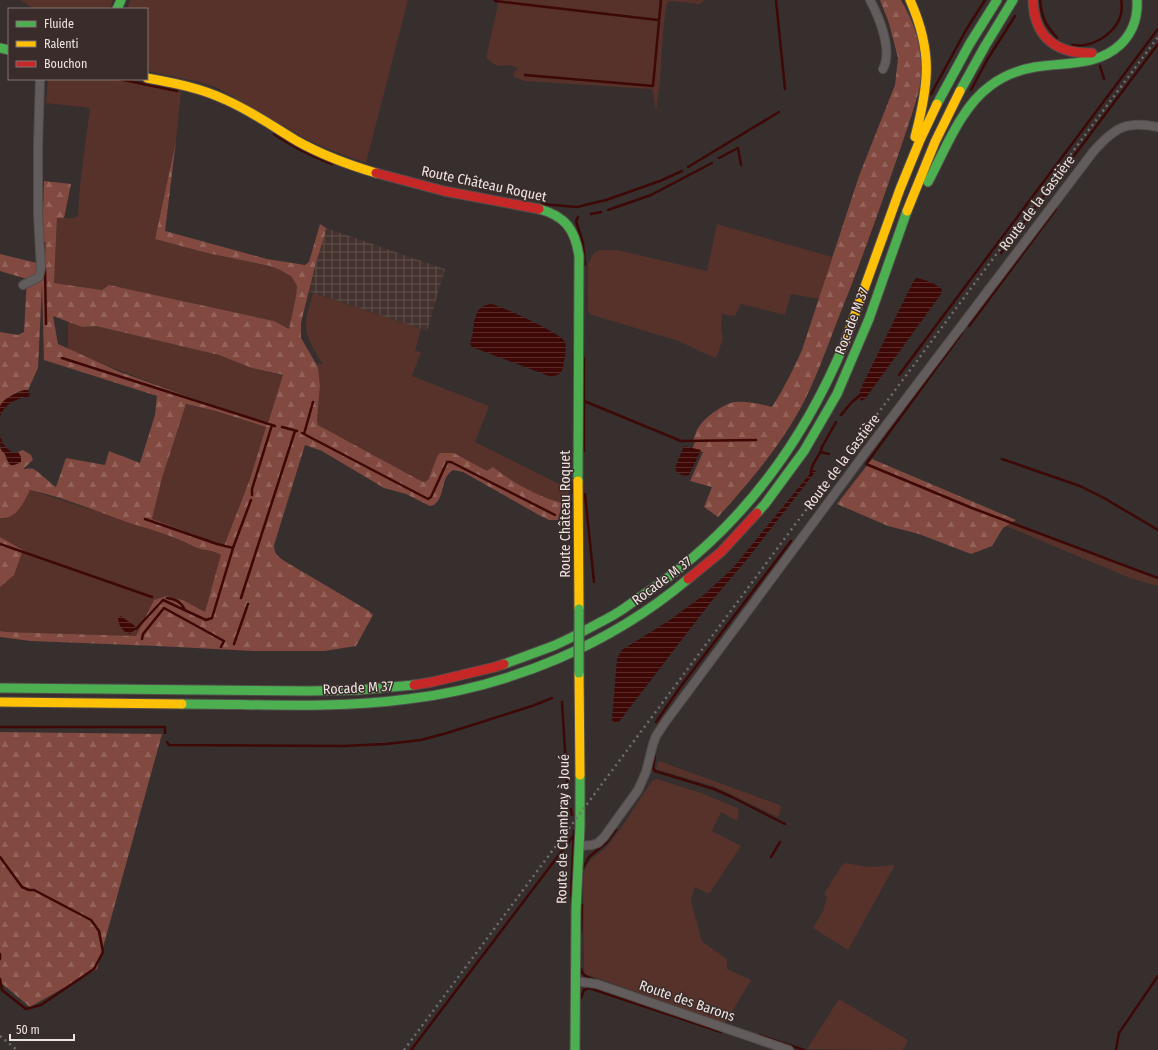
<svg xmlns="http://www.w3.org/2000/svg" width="1158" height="1050" font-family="'Fira Sans Condensed',sans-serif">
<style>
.industrial{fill:url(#industrial-grid)}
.green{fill:#56322b}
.forest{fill:url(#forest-firs);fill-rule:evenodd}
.water{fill:url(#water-rules)}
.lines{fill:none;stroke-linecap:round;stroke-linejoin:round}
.stream{stroke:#3d0805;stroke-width:2.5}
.street-casing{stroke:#524c4b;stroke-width:10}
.fast-casing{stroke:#524c4b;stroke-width:11}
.slow-casing{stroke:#524c4b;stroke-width:11}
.jam-casing{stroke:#524c4b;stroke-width:11}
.street{stroke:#625d5c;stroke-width:8}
.fast{stroke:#4caf50;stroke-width:9}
.slow{stroke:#ffc107;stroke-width:9}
.jam{stroke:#c62828;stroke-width:9}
.rail{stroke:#726e6d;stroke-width:2.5;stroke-dasharray:2 4;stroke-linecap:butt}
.fast-bridge-casing{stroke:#524c4b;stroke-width:11;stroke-linecap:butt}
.fast-bridge{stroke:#4caf50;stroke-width:9}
.labels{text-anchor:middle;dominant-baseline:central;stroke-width:3;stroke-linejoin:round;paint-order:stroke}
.street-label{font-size:14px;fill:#ece3e1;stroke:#392c2a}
</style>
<defs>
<pattern id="industrial-grid" width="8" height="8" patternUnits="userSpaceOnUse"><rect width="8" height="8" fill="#44322e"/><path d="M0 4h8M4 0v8" fill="none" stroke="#5f504c"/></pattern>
<pattern id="forest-firs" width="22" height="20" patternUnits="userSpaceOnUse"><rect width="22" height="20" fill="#81493f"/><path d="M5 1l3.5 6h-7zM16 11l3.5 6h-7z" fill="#93635a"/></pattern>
<pattern id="water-rules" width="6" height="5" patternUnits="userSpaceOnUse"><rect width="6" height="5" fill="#3d0805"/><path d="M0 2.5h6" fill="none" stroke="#592c29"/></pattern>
</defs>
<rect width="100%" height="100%" fill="#362f2e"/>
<path class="industrial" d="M326,228l119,41 -18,62 -119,-40 7,-25 10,-32z"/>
<path class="green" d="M20,0h93l-3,9h-76z
M130,0h278l-42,163 -38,-14 -22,-10 -88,-51 -18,-6 -53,-11v-62h-20z
M499,0h205l-4,4 -29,-3 -4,2c-5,26 -5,51 -7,78 -1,10 -3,20 -4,31l-3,-21 -2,-2 -127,-8 -10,-4v-4l4,-5 -8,-3 -12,1 -4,-2 -8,-6z
M48,79h71l62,13 -5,49 -21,98 52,14 63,13 10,4 13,8 4,8 -1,10 -7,33 -15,-8 -165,-36 -6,5 -49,-7 3,-65h18l3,-3 2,-30 10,-77 -44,-5z
M717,224l115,33 -13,42 -28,-5 -6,21 -44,-11 -6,12 -13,-2 -1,13 2,12 -7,19 -17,-7 -20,-10 -87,-26 -3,-2 -1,-4v-45l6,-11 6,-3h17l90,21z
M313,293l108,36 -6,22 6,1 -9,24 77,30 -14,36 94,47 -3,15c-26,-5 -52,-20 -73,-37l-5,5 -34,-19 -17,4 -9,23 -3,2 -4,-1 -103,-56 -1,-5 3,-35 -2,-22 5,2c-6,-11 -16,-25 -17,-38 -1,-11 5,-24 7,-34z
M68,321l14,6 14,-1 123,29 33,13 31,8 -15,47c-68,-22 -134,-46 -200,-73z
M185,404l31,7 50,16 -16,52 -26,67 -72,-27 10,-41z
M30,490l122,39 38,14 7,4 15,3 10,5 -17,57 -22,-12 -17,-4 -12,4 -18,36 -130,-4 -6,-1v-44l6,-6 17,-31 -23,-13v-19l5,1 15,-11z
M1012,523l146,55v8l-28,-8 -124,-52z
M659,761l121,44 1,4 -3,8 -65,-31 -57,-17z
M657,779l47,15 35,15 -2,12 -16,-9 -9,19 29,15 -32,48 -14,-7 -4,12 1,6 9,33 2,4 24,17v10l24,11 -26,43 -134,-47 -6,-2 -1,-3 -1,-93c4,-22 14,-20 26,-34 15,-18 27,-40 41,-60l2,-3z
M846,863l22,4 27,-2 -47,85 -35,-22 10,-17 4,-14 -3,-3 18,-29z
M839,999l69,41 -5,10 -96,-1z"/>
<path class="forest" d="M880,0h21c12,21 21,44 21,68 0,16 -6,32 -10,46 -23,69 -47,138 -74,205 -12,31 -23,63 -39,92 -22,39 -51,73 -81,106l-14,-10 8,-20 -22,-6 13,-29 -11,-2 3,-9h-2c2,-6 4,-13 8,-17 6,-8 24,-21 34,-22 12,-1 26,2 37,5 12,-19 21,-37 30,-57l57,-174 36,-91 3,-27 -9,-35z
M176,141l-11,90 102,28 38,6 4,-3 11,-38 6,4 -1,6 -10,32 -14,57v15l17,29 2,18 -3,35 1,5 103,56 4,1 3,-2 9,-23 3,-4h14l33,18 6,-4c20,16 44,29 69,36l-4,17h-9l-10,-5 -76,-43 -10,-2c-10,6 -9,17 -13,27 -1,3 -4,6 -6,8l-4,1 -24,-12 -22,-6 -62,-37 -17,-6 -31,100c0,10 5,12 12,17l83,49 4,4 -17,31 -32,5h-70l-97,-5 -126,-5 -31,-4v-6l6,1 130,4 18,-36 12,-4 17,4 22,12 16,-57c-9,-6 -17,-4 -26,-8 -23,-12 -47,-18 -71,-26 -31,-11 -62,-24 -94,-31 -6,12 -14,30 -30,28v-70l5,6 2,7 14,-4 -3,-5 5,-2 8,5 2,5 -10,9c3,0 7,-1 10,0 4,1 17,14 23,18l10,-29 39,7 4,-14 31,12 15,-48 2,-19 -113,-36 -2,-75 -4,83 -10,22c-10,-1 -22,8 -28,17v-75l18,3 6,-3 3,-53 -27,-8v-17l41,10 -3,-50h5l1,-33 27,3 -7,34h-7l-3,65 48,7 7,-5 165,36 15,8 7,-33 1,-10 -5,-9 -12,-7 -10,-4 -63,-13 -52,-14zM53,316l29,11 14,-1 123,29 33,13 31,7 -15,48 -81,-27 -67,-24 -62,-28zM186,404l30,7 50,16 -16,52 -26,67 -72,-27 10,-41z
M872,459l144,61 -13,8 -11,18 -21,8 -52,-20 -31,-8 -51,-22z
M0,537l23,13 -9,25 -14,12z
M0,732l162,2 -65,235 -67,38 -30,-25z"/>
<path class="water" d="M916,278c8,1 20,6 26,11l-1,5 -76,105 -4,2 -2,-7 2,-6 52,-106z
M491,304c10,2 71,30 74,38 2,7 -1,19 -2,25 -1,7 -7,10 -14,9l-77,-29 -2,-3c1,-5 3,-9 3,-13 2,-13 2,-25 18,-27z
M24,390h4l2,5 -2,2c-13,2 -22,6 -28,19 0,-3 0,-7 0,-10 3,-8 17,-13 24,-16z
M0,435l3,9 9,9 6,-1 3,5v5c-14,7 -11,2 -16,-8 -1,-2 -4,-3 -4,-5 -1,-4 -1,-10 -1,-14z
M684,446l17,4 -12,25c-6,2 -12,-1 -14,-7z
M813,470l3,1 -68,87 -38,45 -92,120h-3l-3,-3 5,-61 5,-9 48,-30 35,-26 27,-25z
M121,616l14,10 1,3 -6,5c-7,-1 -12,-10 -12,-16z"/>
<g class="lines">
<path class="stream" d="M776,0l9,89
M1040,0c2,19 5,24 17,38
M495,1l163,19
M1072,45c4,0 9,1 13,0 21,-4 41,-23 36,-45
M1100,66l4,13
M525,75l128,11 8,-86
M119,79l58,12
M971,90l16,-30 28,-44
M931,94l35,-64 19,-30
M274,134c18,13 37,22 58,30
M719,158l19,-10 3,17
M688,167l91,-55
M541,204l36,3 29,-7 54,-19 22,-10
M608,210l43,-15 61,-32
M591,214l10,-2
M578,217l-2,4 7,22 2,22
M44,243v10
M1001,253l157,-209
M45,268l1,56
M969,326l87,-117
M962,333l-96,131 106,44 186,70
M62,358l213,68
M899,375l259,-346
M584,401l97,40 75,-1
M841,415l11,-13 7,-6
M282,427l15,4
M302,433l126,66 3,-2 16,-35h4l104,53
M304,434l9,-32
M584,451v-93
M820,452l9,2
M1002,459l78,27 24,12 54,32
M811,473c-1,-9 9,-16 11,-26l14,-25
M573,493v-12
M585,494l9,88
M252,495v-6l20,-64
M565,519l3,1 3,-17
M0,544l152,53
M233,548l18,-48
M167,598c9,1 14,4 18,12
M241,598l54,-167
M136,629l27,-29 43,20 6,-2 21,-70 -16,-4 -72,-25
M142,639l1,-5 21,-26 60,33 -3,6
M234,644l14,-40
M562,702l5,80
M656,722l25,-36 110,-145
M0,727h165v6
M167,742l2,3 174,1 43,-2 35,-4 26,-7 85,-27 20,-8
M655,755l-2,13 2,3 59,18 18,8 53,27
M571,809l1,6
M0,857l22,30 7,3h5l57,30 8,11 4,21 -9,17 -53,36 -15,4 -24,-19 -2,-11
M771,857l9,-15
M583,868l6,-11 17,-14 10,-13
M571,896l3,-65
M581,932l1,-27
M0,959v-5
M581,969c1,8 10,9 17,12
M581,998l3,-8 5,-2 132,44
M759,1035l45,15
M411,1050l163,-215
M1116,1050l3,-17 39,-57"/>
<defs>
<path id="street" d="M870,0c9,17 23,50 13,69
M23,285l16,-8 2,-9 -3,-54v-68l2,-67
M579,846l13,-1 6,-2 6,-6 34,-47 8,-18 7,-28 3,-8 10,-15 199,-268 228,-301c21,-24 33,-32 65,-25
M575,981l22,3 192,66"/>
<path id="fast" d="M117,9l4,-9
M0,48l9,2
M960,91l25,-45 28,-46
M937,104l32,-59 28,-45
M928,182c17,-32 33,-75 62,-96 13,-10 28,-16 45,-19 29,-5 62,0 86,-23 12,-12 17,-27 16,-44
M539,209c26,7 36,20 40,47l-1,225
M757,513l8,-9 39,-53 33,-57 32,-75 38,-108
M504,664c17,-6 33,-12 49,-18 19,-8 38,-19 57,-29 10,-5 20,-13 30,-20 95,-62 162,-151 205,-255
M0,688l309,3 49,-1 56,-5
M182,704c75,0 152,5 226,-5 101,-12 202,-54 280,-120
M575,1050l1,-140 4,-83v-52"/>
<path id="slow" d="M910,0c23,52 19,84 5,137
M147,78c27,5 54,10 79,22 25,11 48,27 71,41 25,14 52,24 79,32
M907,211l28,-69 25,-51
M845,342l55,-153 20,-49 17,-36
M578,481l1,128
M579,673l1,102
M0,702l182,2"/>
<path id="jam" d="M1033,0c1,37 23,54 59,53
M376,173l68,18 95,18
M688,579l33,-27 36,-39
M414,685l18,-3 63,-15 9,-3"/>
</defs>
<use href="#street" class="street-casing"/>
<use href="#fast" class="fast-casing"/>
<use href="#slow" class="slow-casing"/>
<use href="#jam" class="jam-casing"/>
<use href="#street" class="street"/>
<use href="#fast" class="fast"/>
<use href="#slow" class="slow"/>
<use href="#jam" class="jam"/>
<path class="rail" d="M0,1036l17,14
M404,1050l754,-1013"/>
<defs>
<path id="fast-bridge" d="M579,609v64"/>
</defs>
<use href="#fast-bridge" class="fast-bridge-casing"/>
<use href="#fast-bridge" class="fast-bridge"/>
</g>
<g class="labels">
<g class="street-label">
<text transform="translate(484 184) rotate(12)">Route Château Roquet</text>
<text transform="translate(1037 203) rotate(-53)">Route de la Gastière</text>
<text transform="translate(852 321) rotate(-69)">Rocade M 37</text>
<text transform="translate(842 462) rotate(-53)">Route de la Gastière</text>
<text transform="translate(565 514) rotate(-90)">Route Château Roquet</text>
<text transform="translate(662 581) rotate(-37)">Rocade M 37</text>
<text transform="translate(358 688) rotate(-3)">Rocade M 37</text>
<text transform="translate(563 829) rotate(-89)">Route de Chambray à Joué</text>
<text transform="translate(687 1001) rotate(19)">Route des Barons</text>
</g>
</g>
<rect x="8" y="8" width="140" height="72" fill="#392c2a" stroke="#817573"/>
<rect x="16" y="21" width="20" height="6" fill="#4caf50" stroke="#817573"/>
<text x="44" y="28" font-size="12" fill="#ece3e1">Fluide</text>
<rect x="16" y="41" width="20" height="6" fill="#ffc107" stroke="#817573"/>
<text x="44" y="48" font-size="12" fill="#ece3e1">Ralenti</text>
<rect x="16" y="61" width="20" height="6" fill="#c62828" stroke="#817573"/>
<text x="44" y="68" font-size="12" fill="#ece3e1">Bouchon</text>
<path d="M10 1034v6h64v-6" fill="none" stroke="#ece3e1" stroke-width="2"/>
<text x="16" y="1034" font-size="12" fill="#ece3e1" stroke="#392c2a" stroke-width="3" paint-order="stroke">50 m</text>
</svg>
